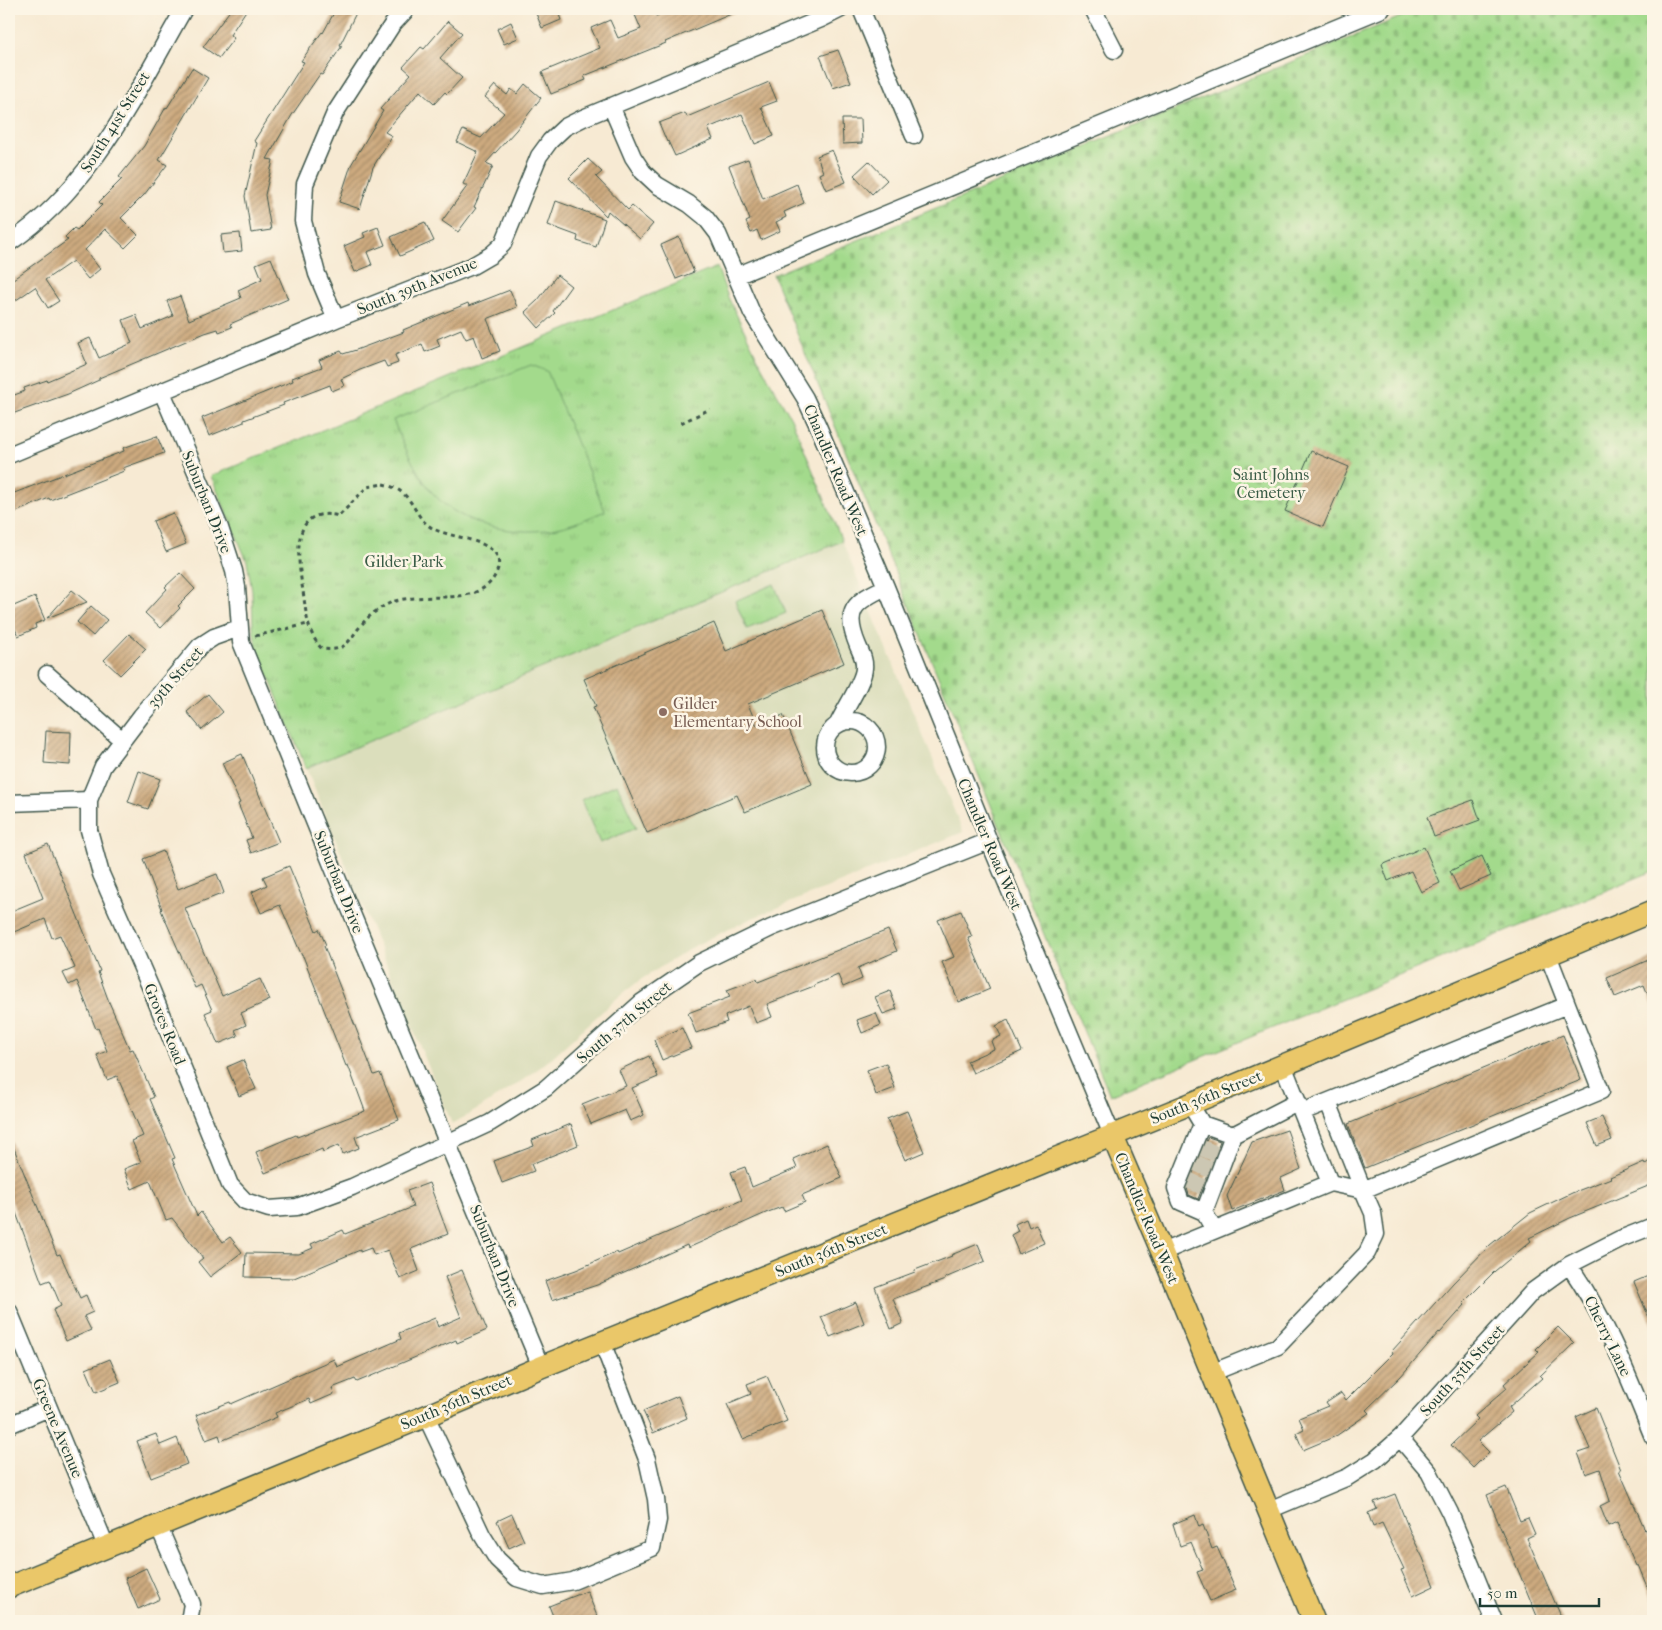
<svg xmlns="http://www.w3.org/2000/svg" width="1662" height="1630" font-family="'IM FELL French Canon',serif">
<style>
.built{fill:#dbdebc}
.cemetery{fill:url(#cemetery-stones);stroke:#618c60}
.park{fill:url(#park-tufts);stroke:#618c60}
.pitch{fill:#a3da8c;stroke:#618c60}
.building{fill:url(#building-hatch)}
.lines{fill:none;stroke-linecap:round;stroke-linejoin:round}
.minor-tunnel{stroke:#ccc7b3;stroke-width:16;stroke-dasharray:16 8;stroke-linecap:butt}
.minor-casing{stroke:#3f574c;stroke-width:19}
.major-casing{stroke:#3f574c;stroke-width:24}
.path{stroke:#3f574c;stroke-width:3;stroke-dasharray:4 4;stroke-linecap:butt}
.minor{stroke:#fff;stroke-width:16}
.major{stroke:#eac769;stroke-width:21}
.education-dot{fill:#8d6e63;stroke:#fcf5e5;stroke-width:2}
.labels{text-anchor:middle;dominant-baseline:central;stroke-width:5;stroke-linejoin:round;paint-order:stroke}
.street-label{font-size:16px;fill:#1f3d34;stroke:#fcf5e5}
.park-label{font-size:16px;fill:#395c46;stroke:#fcf5e5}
.education-label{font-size:16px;fill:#785e54;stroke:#fcf5e5;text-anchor:start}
</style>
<defs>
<pattern id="cemetery-stones" width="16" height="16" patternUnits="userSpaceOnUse" patternTransform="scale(1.25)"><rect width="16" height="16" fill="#a3da8c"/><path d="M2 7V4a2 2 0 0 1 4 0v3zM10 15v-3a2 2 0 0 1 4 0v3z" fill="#8cbc79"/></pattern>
<pattern id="park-tufts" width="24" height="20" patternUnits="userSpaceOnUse" patternTransform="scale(1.25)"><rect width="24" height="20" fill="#a3da8c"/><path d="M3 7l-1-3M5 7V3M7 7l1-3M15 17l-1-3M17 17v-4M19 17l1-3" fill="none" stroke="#8cbc79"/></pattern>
<pattern id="building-hatch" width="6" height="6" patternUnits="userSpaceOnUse" patternTransform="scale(1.25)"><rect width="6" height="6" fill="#cdaa7f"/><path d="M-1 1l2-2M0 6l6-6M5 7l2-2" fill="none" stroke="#a68c69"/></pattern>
</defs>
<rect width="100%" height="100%" fill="#fcf5e5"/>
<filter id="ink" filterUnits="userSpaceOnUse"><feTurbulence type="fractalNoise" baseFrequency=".02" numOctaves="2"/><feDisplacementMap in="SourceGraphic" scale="10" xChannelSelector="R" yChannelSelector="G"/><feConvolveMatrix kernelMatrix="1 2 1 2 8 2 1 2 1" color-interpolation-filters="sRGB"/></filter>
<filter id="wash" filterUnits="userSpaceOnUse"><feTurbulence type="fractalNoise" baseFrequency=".0096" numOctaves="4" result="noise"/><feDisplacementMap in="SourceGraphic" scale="20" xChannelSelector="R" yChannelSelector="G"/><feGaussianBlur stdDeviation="1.12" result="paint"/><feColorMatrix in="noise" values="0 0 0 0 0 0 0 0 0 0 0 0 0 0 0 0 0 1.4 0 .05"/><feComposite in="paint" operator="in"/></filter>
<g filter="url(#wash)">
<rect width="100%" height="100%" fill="#f7ead3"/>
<path class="built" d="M842,541l121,291 -213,87 -54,26 -56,35 -24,19 -68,62 -22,17 -46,30 -28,16 -146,-356z"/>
<path class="cemetery" d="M1420,9h233v862l-543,224 -337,-820z"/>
<path class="park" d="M717,267l11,30 34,70 29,51 51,123 -536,227 -50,-122 -3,-19 -1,-36 -5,-30 -36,-85z
M774,584l12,29 -39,16 -12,-28z
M617,784l19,44 -36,15 -19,-43z"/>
<path class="pitch" d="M531,365l16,6 58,140c-14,6 -28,12 -43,16 -43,11 -102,0 -131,-36 -17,-21 -27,-46 -38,-71z"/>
<g id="blocks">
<path class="building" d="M231,9h16l-17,26 4,3 -15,20 -16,-11z
M336,9h22l-18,36 2,1 -20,29 -2,-1 -28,41 -25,44 6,1 -8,35 6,35 -20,3 -6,-37 12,-53 -3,-2 50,-79 -3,-1 21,-29 1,1z
M542,9h15l4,11 -19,8 -7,-17z
M650,9h3l3,7 17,-7h7l2,5 13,-5h48l-78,33 1,1 -82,33 2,4 -35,14 -9,-22 58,-24 -9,-20 19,-8 8,18 23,-9 -6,-14z
M448,21l14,12 -22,25 22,20 -15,16 -2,-2 -11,12 -14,-13 -35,41 7,4 -19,31 -13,42 -21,-7 12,-37 32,-54 -3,-2 31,-35 -8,-7 18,-20 3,2z
M511,22l7,16 -14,6 -7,-15z
M838,50l13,32 -18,6 -13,-32z
M192,68l16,10 -49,82 8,5 -23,30 -23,23 17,17 -13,13 -20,-19 -20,21 15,19 -12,10 -15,-18 -28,19 14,21 -11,7 -13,-21 -26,18v-23l59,-42 -3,-3 9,-9 3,2 25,-25 -3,-3 23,-23 -3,-2 25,-31 22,-39 1,1z
M769,82l8,19 -16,6 13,29 -19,8 -13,-30 -34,14 5,11 -38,17 -7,-15 -1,1 -8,-19 26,-10 2,4z
M525,84l16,14 -25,32 -30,33 7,3 -19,41 2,1 -18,24 -16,-11 26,-36h-3l-2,-1 15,-32 -21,-10 6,-12 18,8 23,-25 -19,-16 10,-12 12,10 4,-6 6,5z
M842,119h19l1,24 -19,1z
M832,150l14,32 -20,8 -7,-16 4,-2 -6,-16z
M588,159l14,13 -6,5 32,33 4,-4 21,18 -13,15 -32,-28 -2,5 -37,-38z
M748,159l15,40 34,-15 7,19 -20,9 2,5 -10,5 4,9 -19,9 -4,-10 -6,3 -5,-11 4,-2 -21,-54z
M869,161l18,19 -15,14 -18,-19z
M556,201l49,18 -9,28 -19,-6 1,-5 -30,-11z
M425,222l9,19 -34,15 -9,-19z
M378,227l7,18 -18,7 5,13 -17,7 -11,-26 21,-9 -2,-4z
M240,233l2,18 -19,2 -2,-18z
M679,237l15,35 -18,7 -15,-34z
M271,258l17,41 -58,25 2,3 -13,5 -1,-3 -13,4 -106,45v2l-31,14 -59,21v-18l16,-6 -1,-3 23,-8v1l40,-17 -9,-21 12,-5 9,20 33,-15 -9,-23 13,-5 6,14 31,-13 -6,-15 13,-5 9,24 52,-22 -3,-8 24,-11 -6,-15z
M557,275l14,11 -18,25 2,2 -16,15 -14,-16 13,-12z
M510,290l7,17 -30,12 13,32 -18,7 -8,-22 -8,3 -5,-10 -24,10 3,7 -15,6 -3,-8 -27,11 3,8 -11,4 -3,-6 -24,9 -19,9 3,7 -12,5 -2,-6 -47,18 1,2 -40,15v2l-35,14 -7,-18 91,-37 -1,-3 30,-11 -3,-7 22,-9 2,3 13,-4 48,-18 -1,-2 65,-27 1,3z
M157,436l7,17 -41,15 1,3 -74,29 -1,-2 -40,17v-20l115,-44 -1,-3z
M1311,451l38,16 -26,60 -38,-16z
M173,513l13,31 -20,8 -13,-31z
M180,573l15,16 -17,17 2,2 -19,20 -16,-15 22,-24 -2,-2z
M72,590l15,12 -40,16z
M35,597l10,23 -10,4 1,4 -18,8 -9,-21v-7z
M91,606l16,14 -14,16 -16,-14z
M822,610l22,53 -96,41 9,22 26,-11 29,69 -67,28 -8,-17 -90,38 -54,-126 3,-1 -12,-27 130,-56 12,28z
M129,634l17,15 -26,26 -16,-15z
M208,694l15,18 -21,18 -15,-18z
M46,731l25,1 -1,33 -26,-2z
M242,754l37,88 -28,11 -5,-13 6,-2 -14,-34 2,-1 -18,-40z
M139,771l21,8 -12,30 -20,-7z
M1473,800l7,20 -46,17 -7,-20z
M48,844l52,127 -2,1 11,30 21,48 3,-1 21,48 -4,2 25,59 -3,1 25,57 4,-4 22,30 7,-5 12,15 -32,25 -12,-15 5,-4 -31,-40 -6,2 -16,-39 -18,8 -8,-20 17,-7 -9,-21 11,-5 -26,-60 -10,4 -10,-25 10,-4 -9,-23 -2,1 -19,-48 -8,4 -6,-12 12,-5 -15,-33 -8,3 -7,-19 -36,15v-22l34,-14 -17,-45z
M1424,847l16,36 -19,9 -10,-21 -23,10 -6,-16z
M163,851l15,38 39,-15 7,19 -39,15 37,88 38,-17 10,21 -29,13 5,12 -11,5 3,6 -20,8 -13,-31 7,-3 -11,-25 -6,3 -34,-78 1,-1 -19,-50z
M1482,856l9,20 -32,14 -9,-19z
M289,866l27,65 3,-2 7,16 -2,1 50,129 6,-2 19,47 -44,17 4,11 -16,6 -4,-9 -16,7 -1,-3 -57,24 -9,-21 40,-17 1,2 68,-26 -17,-46 -2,1 -43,-110h-1l-22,-51 -19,8 -9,-21 15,-7 -4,-8z
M961,911l11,26 -4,1 22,51 -31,13 -17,-40 12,-5 -16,-37z
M888,930l9,21 -39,17 4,11 -19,8 -5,-12 -24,10v1l-47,18 5,13 -16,6 -7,-17 -24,10 2,6 -31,11 -8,-20 42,-16 -3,-7 30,-11 1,3z
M1653,958v49l-9,-22 -29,12 -8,-19z
M890,991l7,18 -14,5 -8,-17z
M876,1013l5,12 -19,8 -5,-13z
M1008,1020l14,31 -49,22 -6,-12 27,-12 -3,-8 10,-5 -5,-10z
M682,1028l9,20 -29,12 -8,-20z
M1563,1035l18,45 -216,88 -17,-44z
M649,1056l9,21 -26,11 12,27 -14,6 -5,-11 -34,14 -9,-20 44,-18 -7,-16z
M243,1060l13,29 -17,7 -12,-29z
M886,1063l9,25 -19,7 -9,-25z
M907,1111l17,41 -19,8 -18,-41z
M1602,1117l10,23 -15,6 -10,-23z
M571,1124l7,21 -47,19 3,7 -32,12 -8,-22 40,-15 -2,-6z
M1287,1130l14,39 -20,9 4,12 -53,21 -5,-15 25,-54z
M9,1136l48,119 3,-1 20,44 6,-3 7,17 -9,4 7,14 -25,11 -13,-31 8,-4 -11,-26 -8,3 -33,-89z
M1208,1137l12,4 -22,58 -9,-4 -2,-7z
M827,1144l15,34 -40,17 3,7 -21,9 -2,-4 -14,5 -80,36 -1,-3 -90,40 -45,15 -7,-19 31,-11 41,-18 1,2 124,-54 -11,-28 14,-5 7,20 45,-19 -4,-9z
M1653,1160v24l-83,34 -41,20 2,3 -36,30 -32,32 2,2 -25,28 -1,-1 -38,44 -35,34 3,3 -33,23 -33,14 -7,-17 8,-4 -5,-11 29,-12 -2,-3 15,-10 5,7 47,-47 -1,-2 61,-68 37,-38 40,-32 42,-20 39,-15 -1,-1 34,-15 1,2z
M429,1183l19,51 -37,15 8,22 -19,8 -12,-29 -14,5 -3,-7 -11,4v-2l-66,28 -49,-1 1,-24 53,1 14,-6 -2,-4 32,-14 2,4 68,-27 -6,-16z
M1026,1219l3,8 7,-3 8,19 -25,11 -8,-19 7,-4 -3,-7z
M978,1244l7,17 -40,17v2l-52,19 10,24 -12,6 -16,-42 40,-15v-2l37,-14 -1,-1z
M462,1270l25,60 -30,13 -1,-3 -99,42 -2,-3 -23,9 2,6 -23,10 -2,-5 -34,14 2,4 -56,24 -2,-6 -13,5 -10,-25 34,-13 1,2 103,-45 3,8 64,-28 -2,-6 36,-15 3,9 23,-10 -16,-40z
M1653,1274v53l-19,-45z
M856,1302l8,21 -34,14 -9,-20z
M1558,1327l16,16 -34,33 2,2 -33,29 3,5 -34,29 11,11 -16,16 -22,-23 27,-26 -3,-3 32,-28 -3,-4 35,-32 -3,-3z
M110,1359l10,23 -24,10 -10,-23z
M767,1376l20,45 -44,18 -16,-35 24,-10 -4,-10z
M678,1396l9,22 -34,15 -10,-22z
M1596,1408l25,62h-2l34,78v53l-15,-36 -2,1 -19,-44 -9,4 -8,-20 10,-5 -10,-32 -14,5 -8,-21 12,-4 -14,-32z
M156,1434l4,11 17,-7 10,26 -36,14 -14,-37z
M1506,1487l14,34 8,-3 7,16 -8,4 36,83h-24l-52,-126z
M1395,1494l16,40 12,24 11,28 -21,10 -12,-26 3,-1 -22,-46 -9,4 -5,-14 9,-4 -3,-7z
M512,1514l12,27 -15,7 -12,-27z
M1195,1515l4,12 4,-2 9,24 5,-2 19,43 -26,11 -13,-29 6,-2 -12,-28 -11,4 -7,-22z
M146,1568l14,31 -22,10 -13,-31z
M587,1591l12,30h-44l-6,-15z"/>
</g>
</g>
<g filter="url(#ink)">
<use href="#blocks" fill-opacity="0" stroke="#3f574c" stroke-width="1"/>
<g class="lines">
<path class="minor-tunnel" d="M1202,1148l16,7
M1196,1163l16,8
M1188,1180l17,8"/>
<defs>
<path id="minor" d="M861,9l53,127
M1093,9l21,41
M611,106l22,51 10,15 14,13 32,19 16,13 13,17 34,79 53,85 13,28 68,161 103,254 123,294
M9,243c83,-55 127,-151 175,-234
M736,276l646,-267
M336,319l-19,-45 -14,-53 2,-37 30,-71 57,-88 15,-16
M162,392l58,136 14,43 3,16 4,55 104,255 196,470
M9,455l327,-136 136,-53 19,-11 12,-11 36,-88 11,-15 15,-14 18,-9 238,-99 20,-10
M239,628l-25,9 -14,9 -59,70 -38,50 -14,34v30l12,44 51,117 78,194 15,16 24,8 28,-2 55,-20 138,-64 56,-35 96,-86 57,-39 72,-35 218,-87
M47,674l75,66
M825 747a26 26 0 1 1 52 0a26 26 0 1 1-52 0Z
M838,724c6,-14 26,-43 26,-56 1,-8 -3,-15 -6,-22 -15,-36 -4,-44 28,-59
M9,803l80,-3
M1328,1102l35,88
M1190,1104l12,20 -26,64 5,14 23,10 10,18
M1302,1112l265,-107
M1202,1124l31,11 64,-33
M1330,1183l33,7
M1204,1212l29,-77
M1162,1252l168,-69 -47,-118
M1569,1265c38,55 59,111 84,172
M9,1311l97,235
M1211,1373l67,-27 89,-93 9,-19 -3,-21 -10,-23 238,-99 -53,-136
M426,1416l56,119 15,24 20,19 26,8 30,-5 79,-33 6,-28 -2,-21 -9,-40 -45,-117
M9,1425l40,-17
M1400,1438l29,34 21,41 44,108
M1269,1510l79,-33 27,-17 25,-22 133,-147 36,-26 51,-26 33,-13
M158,1525l34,79 -3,17"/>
<path id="major" d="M1112,1135l50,117 152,369
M9,1587l417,-171 115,-49 649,-263 463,-193"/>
</defs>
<use href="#minor" class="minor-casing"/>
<use href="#major" class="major-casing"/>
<path class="path" d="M681,423l29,-14
M383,484c35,8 27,34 53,46 16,7 44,9 57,21 6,5 7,13 4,20 -15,40 -76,18 -107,32 -11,5 -19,11 -27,20 -15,17 -15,29 -41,26 -15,-16 -16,-37 -19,-58 -5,-30 -15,-87 36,-75l28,-29z
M255,636l53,-12"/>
<use href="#minor" class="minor"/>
<use href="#major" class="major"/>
</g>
</g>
<circle class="education-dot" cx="663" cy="712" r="5"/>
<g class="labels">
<g class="street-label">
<text transform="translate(115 122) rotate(-58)">South 41st Street</text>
<text transform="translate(417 286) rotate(-22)">South 39th Avenue</text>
<text transform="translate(836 470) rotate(67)">Chandler Road West</text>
<text transform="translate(207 502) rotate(68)">Suburban Drive</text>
<text transform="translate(175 677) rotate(-49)">39th Street</text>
<text transform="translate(990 844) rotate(67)">Chandler Road West</text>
<text transform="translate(339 882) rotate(68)">Suburban Drive</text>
<text transform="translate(624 1022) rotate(-40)">South 37th Street</text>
<text transform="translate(165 1024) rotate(68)">Groves Road</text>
<text transform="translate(1206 1097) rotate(-22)">South 36th Street</text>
<text transform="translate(1147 1218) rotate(67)">Chandler Road West</text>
<text transform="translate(831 1250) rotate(-22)">South 36th Street</text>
<text transform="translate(495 1256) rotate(68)">Suburban Drive</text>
<text transform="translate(1608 1336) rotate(64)">Cherry Lane</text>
<text transform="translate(1462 1370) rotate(-48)">South 35th Street</text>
<text transform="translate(456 1402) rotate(-23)">South 36th Street</text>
<text transform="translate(58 1428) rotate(67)">Greene Avenue</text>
</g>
<g class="park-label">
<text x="1271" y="474">Saint Johns<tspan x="1271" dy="18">Cemetery</tspan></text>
<text x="404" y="561">Gilder Park</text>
</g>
<g class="education-label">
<text x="673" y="703">Gilder<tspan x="673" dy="18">Elementary School</tspan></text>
</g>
</g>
<rect width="1662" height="1630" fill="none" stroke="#fcf5e5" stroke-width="30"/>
<path d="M1480 1598v8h119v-8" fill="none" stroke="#1f3d34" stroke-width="2.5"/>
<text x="1487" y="1598" font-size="15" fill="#1f3d34" stroke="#fcf5e5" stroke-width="4" paint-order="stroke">50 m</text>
</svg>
